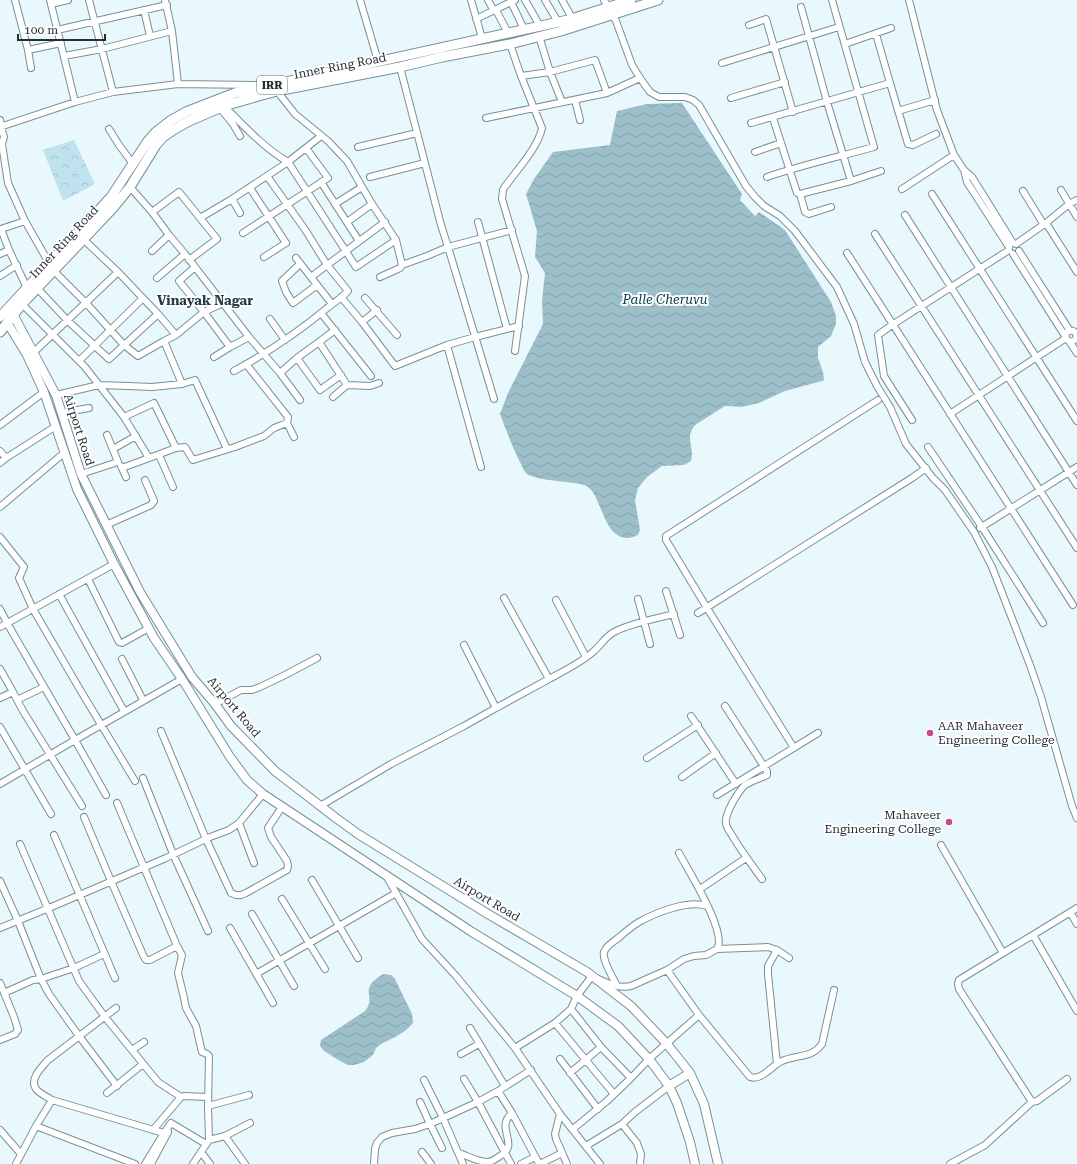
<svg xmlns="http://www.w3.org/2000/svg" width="1077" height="1164" font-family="'Roboto Serif',serif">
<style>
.forest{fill:url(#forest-crowns)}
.water{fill:url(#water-waves)}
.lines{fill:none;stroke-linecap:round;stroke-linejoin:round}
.minor-casing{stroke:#779098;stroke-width:8}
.major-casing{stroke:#779098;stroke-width:10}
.highway-casing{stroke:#779098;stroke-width:11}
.minor{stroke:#fff;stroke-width:6}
.major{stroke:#fff;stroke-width:8}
.highway{stroke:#fff;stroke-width:9}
.poi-dot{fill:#c84893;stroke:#fff;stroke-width:1.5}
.labels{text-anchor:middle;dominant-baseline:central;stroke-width:4;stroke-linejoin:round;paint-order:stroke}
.shield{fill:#fff;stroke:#666d70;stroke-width:1}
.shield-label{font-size:11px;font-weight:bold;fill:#252f33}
.street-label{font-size:12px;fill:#252f33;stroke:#fff}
.poi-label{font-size:12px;fill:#252f33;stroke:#fff;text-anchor:start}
.water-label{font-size:13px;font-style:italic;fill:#013845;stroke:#fff}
.neighbourhood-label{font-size:13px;font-weight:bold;fill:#273d45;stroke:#fff}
</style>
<defs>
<pattern id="forest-crowns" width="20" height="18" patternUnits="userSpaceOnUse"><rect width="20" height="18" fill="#c0e2ee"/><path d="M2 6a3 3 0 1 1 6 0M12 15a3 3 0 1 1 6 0" fill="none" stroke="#a5c2cd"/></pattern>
<pattern id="water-waves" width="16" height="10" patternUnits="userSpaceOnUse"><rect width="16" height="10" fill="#9cbfca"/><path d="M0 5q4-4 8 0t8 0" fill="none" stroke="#86a4ae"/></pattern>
</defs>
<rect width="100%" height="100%" fill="#e8f8fd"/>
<path class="forest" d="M74,140l21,44 -32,17 -20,-51z"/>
<path class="water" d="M682,103l60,91 -2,6 15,16 4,-4 26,18 46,72 5,14v8l-5,12 -13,11v11l5,14 1,8 -2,1 -37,10 -26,12 -18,4 -12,-1h-4l-30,19c-11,13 0,22 -4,36l-7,4 -22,1 -15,11 -9,11 -3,12 5,30 -2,5c-3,1 -7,3 -11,3 -24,-1 -25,-41 -39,-51 -4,-3 -11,-4 -15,-4 -11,-2 -40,-3 -47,-10 -3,-3 -4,-8 -6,-11 -8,-16 -14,-32 -20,-48l8,-21 35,-69 -1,-23 3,-28 -10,-16 2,-26 -11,-37 8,-15 19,-27 57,-7 7,-34 30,-7z
M383,974l8,1 4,4 17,35 1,9 -8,8 -10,6 -14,7 -5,4 -3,7 -9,7 -10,3h-6l-8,-4 -16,-10 -4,-5 1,-6 44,-29c13,-16 -9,-20 18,-37z"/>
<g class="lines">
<defs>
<path id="minor" d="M15,0l13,50 3,18
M50,0l25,102
M89,0l24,92
M165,0l7,31 6,53
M360,0l18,61
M471,0l11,38
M488,0l6,11
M525,0l15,26
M545,0l13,22
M562,0l10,18
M604,0l12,21 16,44 8,13 10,14 9,5h26l8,3 6,5 47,81 9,11 9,9 16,10 15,15 42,56 17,37 11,38 12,24 13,21 16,37 27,34 12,12 29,42 18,35 38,98 11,32 31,109 5,12
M909,0l28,110 17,45 10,15 8,7 41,66
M511,2l13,27
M51,4l17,-4
M801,7l26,95 24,79 30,-10
M144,10l6,26
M496,10l12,23
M476,19l39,-19
M749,25l17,-6 27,93
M57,30l110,-25
M876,34l14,49
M539,36l11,36 12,30
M510,44l11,32 21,52c-4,20 -26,43 -38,60l-1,2 -1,9 23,77 -10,75
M845,44l46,-16
M28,50l33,-7
M64,56l38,-7 70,-18
M722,63l117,-36
M277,91l18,23 33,27 19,20 25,43 24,36 6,25 25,-9 21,-9 -7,-22 -41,-158
M607,93l33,-15
M731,98l54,-16
M575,100l5,20
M224,106c20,20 40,42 64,56l68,105 40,-27
M220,108l13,16 7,12
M898,111l37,-11
M486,118l121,-25 -12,-33 -45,12 -29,4
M773,118l24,75 3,1 51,-13
M0,120l1,7 3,10 -2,7 6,39 17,38 24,42
M751,123l139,-40 18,61 5,1 23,-11
M0,127l75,-25 38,-10 65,-8 79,1
M109,129l10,16 14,19
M358,147l59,-14
M755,152l26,-9
M964,170l3,12 42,65
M370,177l55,-14
M767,177c35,-12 71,-20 107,-30l-42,-147
M321,182l38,59
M130,187l22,25 17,23 16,19 64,83 31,36 20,27
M250,188l36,55 -22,14
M902,189l52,-34
M1061,190l16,27
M1023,191l21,34
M800,194l5,18 4,2 22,-7
M932,194l145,227
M335,204l27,-17
M152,212l27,-20 38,47 -28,21
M240,213l-8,-14 56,-37 33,-26
M905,215l172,270
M200,218l32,-19
M25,221l-24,8 8,21 18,38
M347,222l25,-18
M478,222l29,107
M1046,223l23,-19 8,-4
M243,233l85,-55 -22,-30
M875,234l202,314
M83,239l35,33 40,42
M1016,244l30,-21 31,49
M152,251l17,-16
M1019,251l51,80
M847,253l226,352
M0,254l9,-4
M1013,254l52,82
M296,258l36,46
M300,264l-18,17 4,11 7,11 24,-18
M195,267l-16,14 25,31 26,35 19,-10
M54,271l32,32 38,42 14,11 26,-15 12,-6
M0,276l17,-11
M311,277l74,-55
M380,277l20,-9 2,-3
M157,278l28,-24
M37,288l30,32 42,39 49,-45 18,21 28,-23 19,-9
M341,297l21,25
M365,298l32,37
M22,304l63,63 39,50 25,41 -27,10
M377,310l-15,12 33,44 52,-21 28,-8 44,-11
M321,313l50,63
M270,319l15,21
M1065.5 336a5.5 5.5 0 1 1 11 0a5.5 5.5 0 1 1-11 0Z
M164,341l18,43
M1069,341l8,12
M319,342l16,-12
M447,345l34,122
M34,352l84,-80
M214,357l16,-10
M297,358l22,-16 28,43
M79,361l64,-63
M234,371c33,-18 63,-38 92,-62 7,-6 16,-11 22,-18l-21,-26 -21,-34 -39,-55
M280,373l17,-15 23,32 21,-15
M56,395l43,-10 29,1 24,1 30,-3 13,-4 32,69
M333,397l14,-12 23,1 9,-3
M494,399l-46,-152 64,-17
M61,413l28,-5
M950,414l116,-76
M124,417l30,-14 22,45
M912,420l-28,-44 -6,-41 14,-10 117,-75
M287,423l7,14
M0,425l44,-33
M928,447l54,80 61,96
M113,449l23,-13
M0,451l6,7
M159,455l14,32
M149,458l27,-10 9,-1 8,13 42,-13 29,-11 10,-8 13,-5 1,-6 -42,-53
M0,463l6,-5 50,-32
M121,466l5,11
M81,474l37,-12 -11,-27
M0,507l64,-54
M106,525l45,-20 3,-4 -9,-21
M980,528l97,-61
M0,537l24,30 -5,11 14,31 46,79 56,93
M88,579l31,63 3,1 27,-15
M666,591l14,44
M59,594l65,117
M638,599l12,45
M556,600l30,57
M0,609l7,14 68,117 107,-61
M698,613l214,-135 14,-10
M0,627l114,-63
M122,659l21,41
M0,669l13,23
M549,679c13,-7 35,-18 45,-28 7,-6 11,-14 20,-19 14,-8 43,-14 60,-18
M0,698l13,-6 10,19 59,95
M17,700l27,-13
M215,704l26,-14h11l8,-3 25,-12 32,-17
M725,706l42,65v4l-2,1c-6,3 -14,5 -20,9 -7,7 -21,29 -19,39 1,5 5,9 7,13 9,15 19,28 29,42
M496,708l53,-29 -45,-81
M691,716l45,68
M0,727l51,87
M161,731l45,108 25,54c6,3 9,3 15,0l41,-23 1,-4 -1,-5 -16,-24 -3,-9 14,-21
M794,748l-87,-140 -41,-68v-4l212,-136
M647,758l51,-33
M682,777l34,-24
M143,778l30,76 35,77
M0,784l75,-44 31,55
M717,795l101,-62
M320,806l71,-42 73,-38 32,-18 -32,-63
M84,817l27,64 32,74 3,5h4l27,-14 -60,-143
M239,823l15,40
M54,835l61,143
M20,844l59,137 26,36 53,65 23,15
M941,845l62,108 30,-18 44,-27
M679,853c9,17 49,80 38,96
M387,877l35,62 34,37 59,72 45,66 40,50
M312,880l46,78
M0,881l18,40 23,58 8,15 30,42 38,50
M700,889l46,-31
M282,899l43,70
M1070,912l7,12
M252,914l42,72
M0,928l49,-20 117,-50 44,-21 19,-7 10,-7 24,-29
M230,928l43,75
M1033,935l44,76
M177,946l5,9 -4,18 6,25 2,10 10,18 5,22 1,4 5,2 2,2 -1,50 1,34 -16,24
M777,950l-9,16v8l9,90
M1003,953l-44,27 -1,4 1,5 73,113 5,-1 30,-22
M667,970l32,45 51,62c12,4 22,-12 32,-16 16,-7 29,-2 40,-17l12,-54
M256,974l140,-81
M0,983l14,34 4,13 -3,4 -15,6
M617,986c-4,-8 -15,-26 -13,-34 2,-6 9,-10 13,-13 7,-6 15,-13 22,-17 18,-10 49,-22 68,-16
M4,993l29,-13 8,-1 33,-11 30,-14
M116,1008l-68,52c-6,7 -19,19 -12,29 3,4 11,8 16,11l115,34
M571,1009l30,38 30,31
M555,1023l59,71
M470,1028l35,58
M515,1048l40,-25 16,-14 6,-13 15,-20c13,6 25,13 39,10l36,-16 17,-11 10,-3 12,-1 11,-6 51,-2 9,3 12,8
M132,1050l12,-8
M461,1054l18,-10
M560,1059l38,50
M570,1073l31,-26
M464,1079l14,23 33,62
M424,1080l19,38 20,46
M498,1091l14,22 26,49 4,1 20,-10
M107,1093l36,-29
M420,1102l10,22 12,24
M208,1106l41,-11
M560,1114l-5,20 1,5 11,25
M622,1124l15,19 4,11 -1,10
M36,1126l99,38
M573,1129l34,-28 24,-23 18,-19 50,-44
M0,1130l21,24
M153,1130l28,-33 3,-1 24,1
M225,1136l20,28
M209,1140l16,-4 25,-13
M586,1146l36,-22 13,-12 34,-26
M201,1152l9,12
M422,1152l9,12
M459,1153c9,3 21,10 30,9 4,-1 8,-4 11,-6 21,-12 -6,-27 12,-43
M16,1164l20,-38 16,-26
M145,1164l19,-31 7,-10 35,21
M151,1164l17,-32
M374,1164l1,-15 2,-6 5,-6 10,-4 23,-4 15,-5 48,-22 20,-11 33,-21
M521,1164l14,-7
M950,1164l35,-19 47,-43"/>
<path id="major" d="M14,316l42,79 25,79 59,118 52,85 23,27 16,22 44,45 61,47 22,16 130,80 99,58 44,34 36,38 23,29 14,31 14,60
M8,324l19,31 17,37 33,97 37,75 40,74 28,41 48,78 17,23 16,14 209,138 105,64 41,30 31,33 20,27 8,17 13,39 5,22
M669,1086l21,-13"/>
<path id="highway" d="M0,317l111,-120 37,-56 8,-9 14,-11 16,-9 49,-19 333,-73 63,-20
M0,332l22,-28 91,-96 17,-21 26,-42 7,-8 10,-7 16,-9 35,-15 31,-9 22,-6 123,-24 42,-10 68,-13 51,-13 97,-31"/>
</defs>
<use href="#minor" class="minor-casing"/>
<use href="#major" class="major-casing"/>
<use href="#highway" class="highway-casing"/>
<use href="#minor" class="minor"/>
<use href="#major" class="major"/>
<use href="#highway" class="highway"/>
</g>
<g class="poi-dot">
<circle cx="930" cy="733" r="4"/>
<circle cx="949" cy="822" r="4"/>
</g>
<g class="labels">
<rect class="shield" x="257" y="76" width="30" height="18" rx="3"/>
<g class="shield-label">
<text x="272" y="85">IRR</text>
</g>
<g class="street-label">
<text transform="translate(340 66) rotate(-11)">Inner Ring Road</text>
<text transform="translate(64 242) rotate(-47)">Inner Ring Road</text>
<text transform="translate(79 430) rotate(72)">Airport Road</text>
<text transform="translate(234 707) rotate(50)">Airport Road</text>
<text transform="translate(487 899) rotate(31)">Airport Road</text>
</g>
<g class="poi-label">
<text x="938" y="726">AAR Mahaveer<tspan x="938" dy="14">Engineering College</tspan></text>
<text x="941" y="815" text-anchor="end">Mahaveer<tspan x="941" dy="14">Engineering College</tspan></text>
</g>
<g class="water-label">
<text x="665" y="299">Palle Cheruvu</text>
</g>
<g class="neighbourhood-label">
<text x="205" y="300">Vinayak Nagar</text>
</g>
</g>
<path d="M18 34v6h87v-6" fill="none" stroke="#252f33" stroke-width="2"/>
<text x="24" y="34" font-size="12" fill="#252f33" stroke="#ffffff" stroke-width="3" paint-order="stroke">100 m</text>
</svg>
